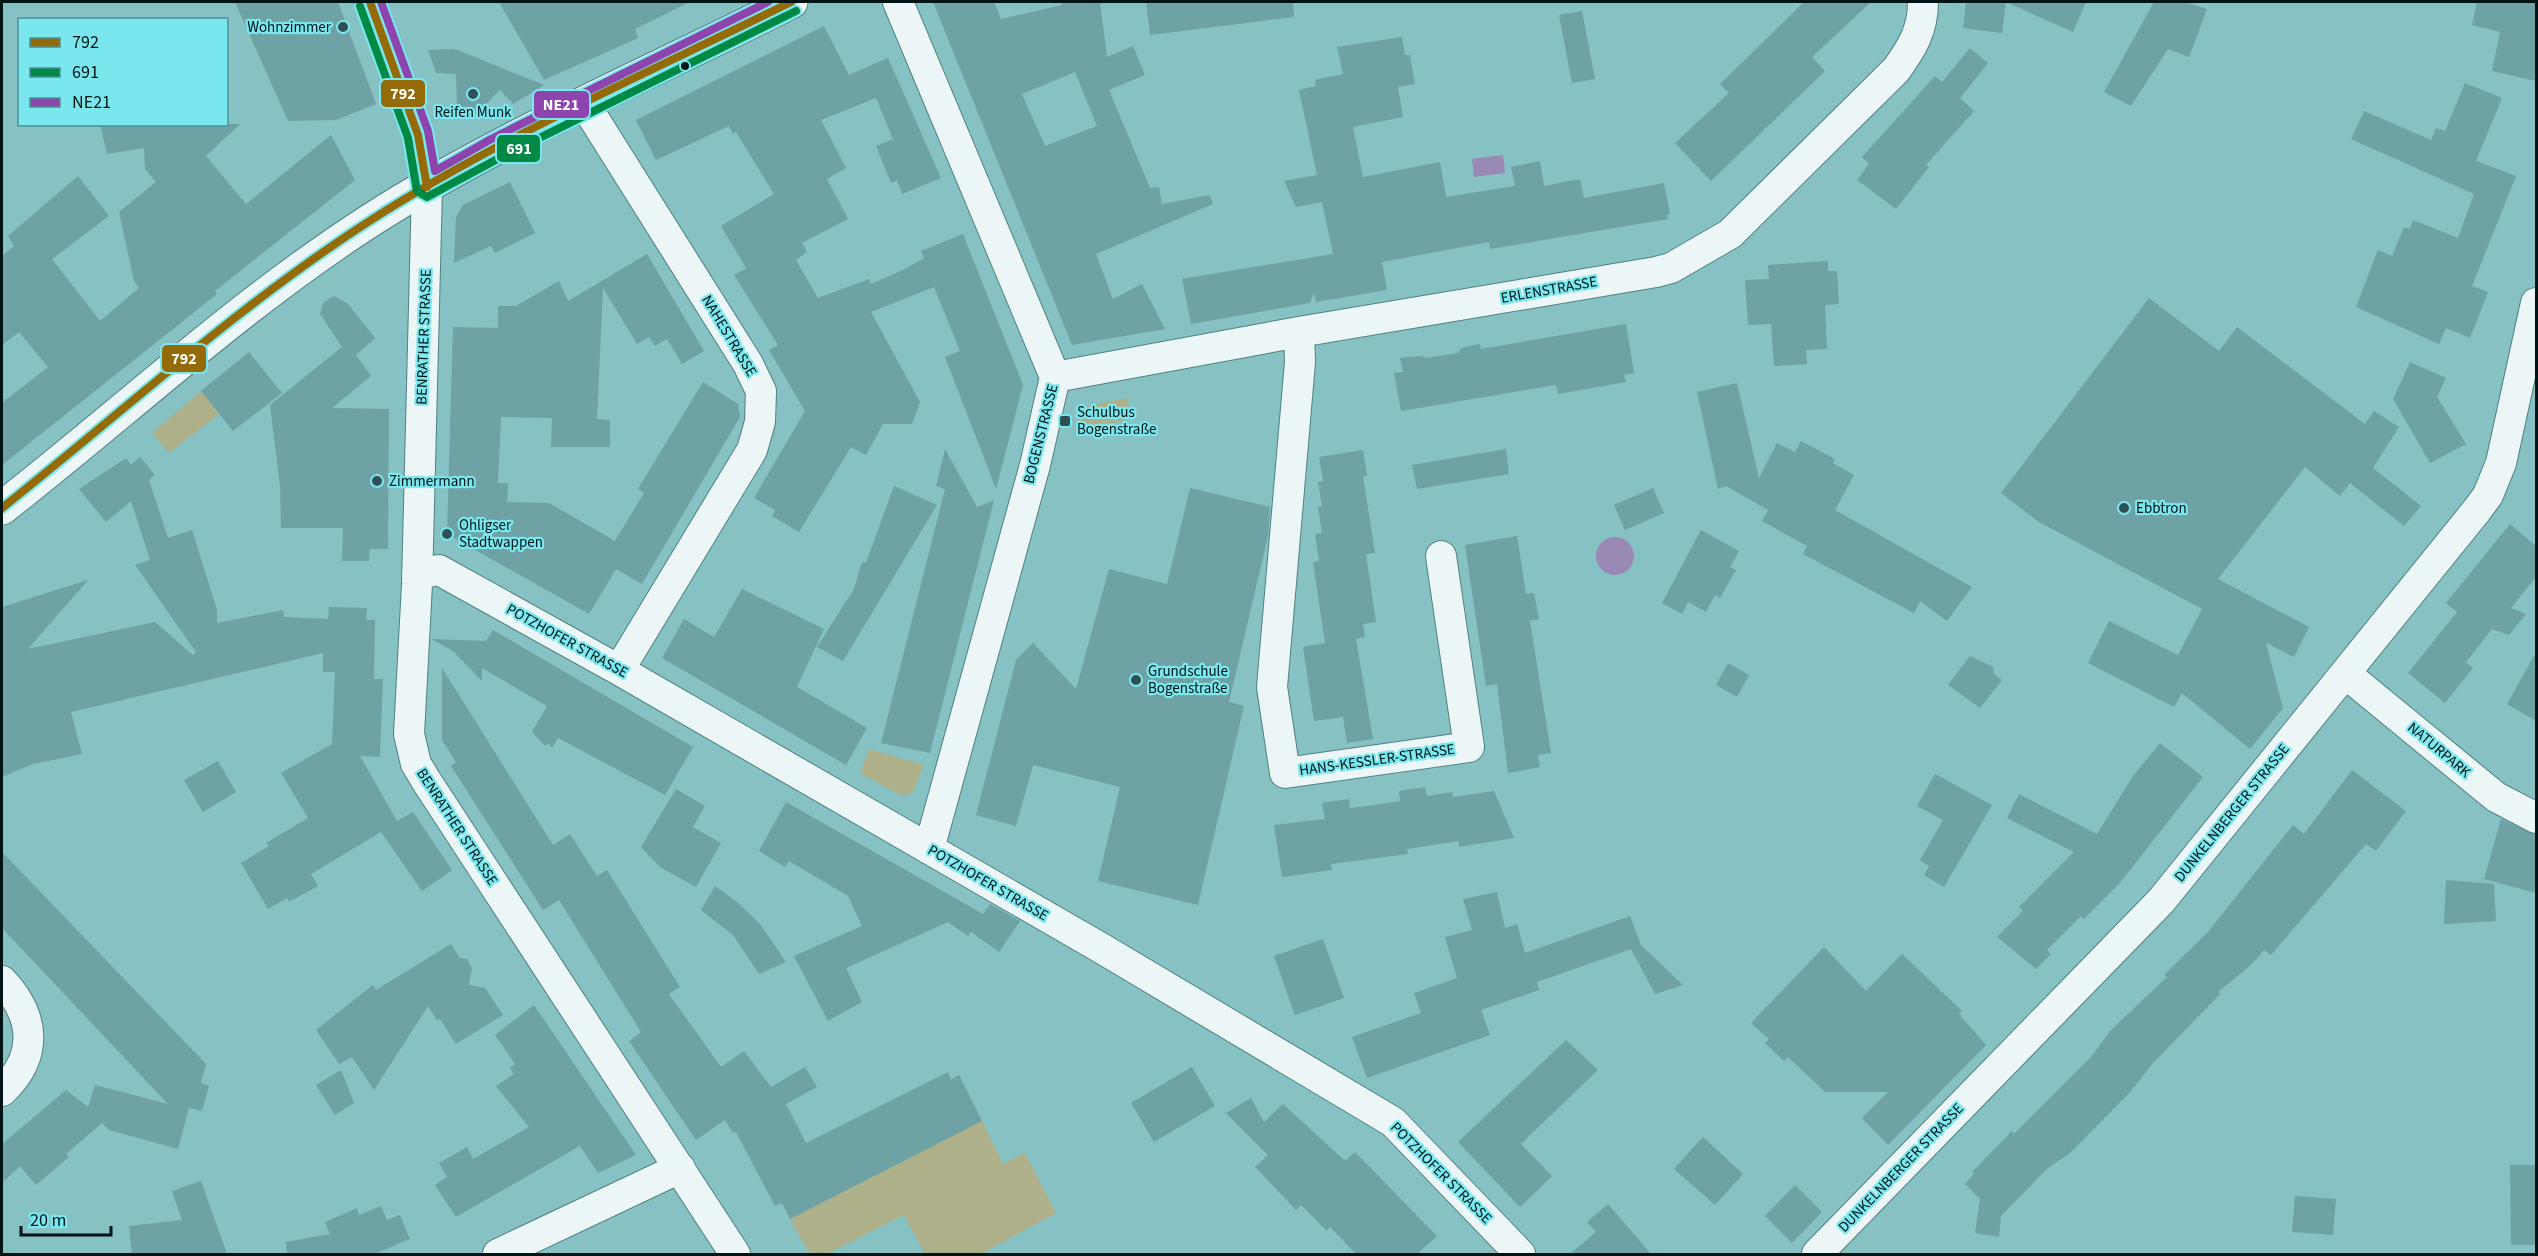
<svg xmlns="http://www.w3.org/2000/svg" width="2538" height="1256" font-family="'Source Sans 3',sans-serif">
<style>
.green{fill:#aeb089}
.water{fill:#9a88b5}
.building{fill:#6ea2a4;fill-rule:evenodd}
.lines{fill:none;stroke-linecap:round;stroke-linejoin:round}
.street-casing{stroke:#518082;stroke-width:32}
.secondary-casing{stroke:#518082;stroke-width:35}
.street{stroke:#edf6f6;stroke-width:30}
.secondary{stroke:#edf6f6;stroke-width:33}
.bus-1-casing{stroke:#79e7ed;stroke-width:12}
.bus-2-casing{stroke:#79e7ed;stroke-width:12}
.bus-3-casing{stroke:#79e7ed;stroke-width:12}
.bus-1{stroke:#946b08;stroke-width:8}
.bus-2{stroke:#008945;stroke-width:8}
.bus-3{stroke:#8e44ad;stroke-width:8}
.poi-dot{fill:#2f5052;stroke:#79e7ed;stroke-width:2}
.bus-dot{fill:#001315;stroke:#79e7ed;stroke-width:2}
.labels{text-anchor:middle;dominant-baseline:central;stroke-width:4.5;stroke-linejoin:round;paint-order:stroke}
.poi-label{font-size:15px;fill:#001315;stroke:#79e7ed;text-anchor:start}
.street-label{font-size:15px;fill:#001315;stroke:#79e7ed}
.line-badge{stroke:#79e7ed;stroke-width:2}
.badge-label{font-size:16px;text-anchor:middle;font-weight:bold;fill:#fff}
</style>
<rect width="100%" height="100%" fill="#86c1c4"/>
<path class="green" d="M201,391l18,23 -50,39 -17,-20z
M1127,398l4,21 -57,12 6,-24z
M869,749l55,16 -11,27 -11,4 -42,-23z
M982,1121l21,43 22,-11 31,60 -75,41h-56l-21,-39 -77,39h-17l-20,-35z"/>
<path class="water" d="M1503,155l2,18 -31,4 -2,-18z
M1596 556a19 19 0 1 1 38 0a19 19 0 1 1-38 0Z"/>
<path class="building" d="M235,2h103l38,102 -40,16 -48,1z
M499,2h191l-55,27 3,9 -94,42z
M933,2h61l7,17 61,-14v-3h38l7,55 26,-11 12,29 -36,15 41,98 9,-1 3,17 48,-9 3,9 -117,50 17,45 29,-15 23,45 -93,16zM1075,72l22,54 -52,20 -23,-52z
M1146,2h147l1,15 -144,18z
M1804,2h67l-59,55 13,14 -114,110 -36,-38 54,-50 -9,-9z
M1966,2h120l-13,30 -67,-30 -4,31 -39,-5z
M2154,2h30l23,7 -18,48 -21,-8 -37,57 -27,-14z
M2477,2h59v79l-44,-10 8,-39 -28,-7z
M1582,11l13,68 -23,4 -13,-68z
M824,26l25,49 39,-17 53,120 -39,16 -5,-14 -6,3 -15,-37 17,-7 -17,-41 -55,22 25,48 -19,11 21,40 -46,24 5,9 -11,8 22,38 51,-19 2,5 32,-14 21,-12 -3,-7 42,-17 60,151 -27,104 -51,-132 15,-6 -26,-64 -63,25 49,90 -8,22h-29l-17,31 -15,-8 -52,85 -27,-16 3,-6 -21,-12 51,-87 -36,-61 9,-5 -44,-70 12,-7 -25,-42 53,-32 -38,-62 -3,2 -4,-8 -73,34 -20,-40z
M1402,37l3,18h5l5,29 -17,3 5,30 -50,10 10,50 77,-15 6,35 69,-11 -4,-19 29,-6 4,25 36,-7 4,19 80,-15 6,31 -3,1 1,4 -178,30 -1,-7 -107,20 5,28 -71,12 -2,-10 -4,11 -119,21 -9,-45 151,-25 -11,-52 -26,5 -12,-26 33,-6 -18,-85 17,-4 -1,-6 28,-6 -6,-27z
M1970,48l18,15 -28,35 14,13 -48,54 3,2 -33,42 -39,-29 12,-16 -7,-7 73,-81 7,6z
M454,49l6,2 84,34 -31,19 -13,-14 -25,25 -18,-7 -1,-34 -20,-1 -8,-23z
M2465,83l37,15 -26,63 40,15 -44,110 16,6 -18,46 -24,-10 -7,16 -83,-37 22,-57 14,6 12,-29 6,2 3,-9 45,18 16,-44 -123,-55 13,-28 67,29 5,-12 9,3z
M100,124h140l-34,32 40,48 85,-69 24,45 -140,111 2,3 -215,171v-62l46,-36 -29,-35 -17,13v-89l12,-10 -6,-10 70,-60 31,40 -57,43 48,62 39,-33 -5,-7 -15,-69 37,-30 -11,-13 -1,-21 -37,6z
M510,182l25,51 -40,20 -4,-7 -37,17 2,-46 7,-12z
M647,254l57,97 -22,13 -15,-25 -12,7 -6,-9 -12,7 -34,-56 -6,131 13,1v27h-59l1,-29 -51,-1 -3,66h10l-1,19 42,1 66,38 29,-48 -6,-4 65,-107 35,22 2,13 -98,167 -26,-15 -27,45 -142,-80 6,-207 45,1v-22h18l43,-25 9,20z
M1828,261v10h9l2,33 -14,1 2,44 -21,1 1,14 -33,2 -3,-42 -23,1 -3,-45 24,-1 -1,-14z
M334,296l14,8 27,34 -19,17 15,21 -39,32 57,1 -1,140h-18l-1,12h-27l1,-33h-62l-1,-42 -10,-81 72,-58 -22,-33 3,-11z
M2149,298l70,53 18,-24 128,97 9,-13 25,16 -26,41 48,38 -17,20 -54,-43 -10,13 -35,-29 -87,112 91,48 -15,30 -28,-14 17,65 -33,41 -68,-56 -8,14 -86,-44 21,-42 69,34 24,-46 -163,-87 -38,-29z
M1626,324l8,49 -10,2 2,7 -68,12 -2,-9 -155,26 -7,-38 9,-1 -3,-14 20,-2 7,2 31,-5 3,-5 19,-4 1,5z
M249,352l33,41 -49,38 -32,-40z
M2410,362l36,16 -9,19 29,47 -36,19 -37,-64z
M1737,383l22,95 18,-35 18,9 6,-11 34,18 -2,4 21,12 -19,35 137,77 -25,34 -27,-20 -6,12 -111,-59 4,-8 -45,-25 6,-11 -42,-24 -8,3 -21,-97z
M945,449l32,58 17,-7 -64,253 -49,-10 64,-254 -9,-3z
M1506,449l3,25 -92,15 -5,-24z
M1363,450l4,26h-4l12,77 -9,1 10,68 -13,2 2,13 -9,2 17,100 -26,4 -4,-26 -29,4 -11,-74 22,-4 -12,-81 6,-1 -4,-27 7,-1 -4,-26 4,-1 -4,-24 5,-1 -4,-24z
M140,457l15,18 -6,5 19,58 24,-8 25,80v13l66,-13 1,7 44,2 1,-12 38,1 -1,12h9l-1,59h9l-3,78 -20,-1 37,65 16,-9 39,58 -30,21 -41,-59 -70,42 7,12 -29,16 -2,-4 -19,11 -27,-46 28,-17 -3,-3 42,-25 -27,-45 51,-29 3,-72h-12v-19l-252,59 11,42 -49,10 -31,13v-170l86,-27 -60,69 127,-27 38,33 3,-3 -61,-87 15,-5 -19,-59 -25,21 -27,-33 47,-31 5,7z
M894,486l43,19 -94,156 -26,-14 37,-58 8,-27 4,1z
M1190,488l80,19 -2,29 -39,166 15,4 -46,199 -100,-24 22,-94 -87,-22 -17,61 -40,-11 40,-155 17,-17 43,46 33,-120 58,15z
M1653,488l11,25 -39,17 -11,-25z
M2510,524l26,22v31l-25,31 15,6 -17,21 -17,-6 -26,33 7,6 -28,35 -37,-30 49,-61 -11,-9z
M1701,530l38,21 -9,16 6,3 -16,28 -5,-3 -9,17 -18,-10 -6,12 -20,-11z
M1517,536l9,58 8,-1 5,26 -9,2 21,132 -13,2 2,12 -32,6 -11,-89 -11,2 -21,-141z
M742,589l82,40 -27,58 70,41 -21,37 -184,-107 22,-39 30,18z
M493,630l200,117 -28,48 -107,-57 -6,10 -4,-5 -3,3 -13,-14 15,-26 -65,-38v13l-29,-30 -22,-12 55,2z
M2536,652v69l-29,-17z
M1970,656l23,11 1,7 8,6 -22,28 -32,-23z
M1728,663l21,12 -12,22 -21,-12z
M442,668l111,177 17,-11 27,42 10,-6 73,117 -11,7 52,73 23,-16 27,36 34,-20 12,20 -31,17 20,39 142,-71 3,8 8,-5 23,46 -192,98 -8,-16 -7,3 -39,-74 -3,1 -8,-13 -29,20 -67,-99 12,-9 -82,-132 -16,10 -92,-144 5,-4 -14,-22z
M2160,743l43,34 -84,107 -35,35 -3,-3 -34,34 4,4 -15,15 -39,-32 26,-26 -4,-4 55,-55 -67,-34 12,-24 78,40 36,-58z
M218,761l18,31 -33,20 -19,-32z
M2352,770l54,41 -30,40 -10,-7 -95,111 -7,-5 -12,14 -34,28 2,2 -68,70 -20,26 -62,63 -22,15 -47,48 -2,21 -24,-4 5,-34 -15,-15 9,-10 -2,-2 40,-41 2,3 77,-77 20,-27 56,-53 -3,-2 44,-43 85,-107 11,9z
M1935,774l57,31 -48,82 -20,-12 5,-9 -9,-6 23,-40 -26,-14z
M1425,787l2,9 25,-4 1,5 41,-6 20,47 -55,9v-6l-52,8 1,5 -77,10 1,6 -50,7 -8,-52 51,-6 -3,-16 27,-4 1,9 25,-3 25,-4 -1,-10z
M676,789l29,17 -12,21 28,16 -25,44 -36,-20 -19,-20z
M786,802l197,112 7,-10 30,17 -21,31 -28,-20 -3,4 -20,-14 -102,46 16,34 -34,19 -34,-65 68,-30 -14,-30 -59,-35 -4,6 -26,-16z
M2501,819l35,16v58l-52,-14z
M2,852l204,212 -5,19 8,3 -7,25 -13,-3 -11,41 -69,-19 -7,-7 -36,31 3,3 -33,28 -16,-19 -18,17v-39l64,-54 22,17 7,-22 73,19 -166,-176z
M2446,880l48,4 2,37 -52,3z
M715,886l22,16 23,22 26,38 -27,12 -26,-39 -32,-25z
M1497,892l8,36 12,-4 8,29 105,-37 11,29 42,40 -28,9 -24,-45 -94,33 2,8 -58,20 9,25 -123,43 -15,-41 69,-24 -7,-20 43,-15 -12,-41 27,-7 -9,-31z
M1323,939l21,59 -49,17 -21,-59z
M451,944l9,14 7,1 5,9 -3,17 16,3 18,27 -47,29 -16,-25 -3,1 -9,-14 -54,84 -22,-33 -13,7 -23,-34 57,-45 3,5z
M1824,947l42,44 36,-37 60,57 -3,3 27,31 -98,100 -26,-27 26,-26h-63l-37,-35 -4,4 -19,-18 4,-4 -18,-16z
M534,1005l102,150 -38,18 -18,-27 -124,71 -21,-32 12,-8 -8,-14 28,-16 6,12 56,-32 -33,-41 18,-12 -4,-6 5,-4 -20,-29z
M1566,1040l32,30 -77,74 31,32 -32,31 -62,-65z
M1192,1067l23,39 -61,36 -23,-39z
M341,1070l13,33 -19,12 -19,-30z
M1251,1098l13,24 19,-18 62,57 10,-9 82,84 -20,18h-61l-26,-27 -3,4 -26,-26 -5,5 -41,-43 13,-12 -42,-42z
M1703,1137l40,37 -28,31 -41,-36z
M2510,1165h26v80h-25z
M201,1181l26,73h-95l-3,-28 53,-6 -10,-29z
M1795,1185l27,27 -30,31 -27,-27z
M2295,1196l41,3 -3,36 -41,-3z
M1608,1204l43,50h-81l26,-22 -9,-10z
M381,1206l6,14 13,-5 10,24 -36,15h-87l-1,-12 44,-8 -5,-12 32,-14 2,7z"/>
<g class="lines">
<defs>
<path id="street" d="M370,2l48,133 9,52 -10,397 -8,150 7,30 11,18 308,472
M898,2l157,375 -20,88 -106,384
M584,103l164,261 13,27 -1,31 -8,28 -133,220
M1299,332l1,30 -28,325 13,86 184,-26 -28,-191
M1055,377l244,-45 357,-60 15,-4 59,-34 166,-164c16,-22 27,-40 27,-68
M417,574l22,-4 180,100 482,278 292,174 127,132
M2346,674l150,123 40,21
M2,981c33,35 37,75 0,110
M498,1254l182,-86
M1817,1254l344,-353 316,-391 11,-15 13,-32 35,-160"/>
<path id="secondary" d="M2,508c123,-96 237,-203 369,-288 133,-85 280,-147 420,-218"/>
</defs>
<use href="#street" class="street-casing"/>
<use href="#secondary" class="secondary-casing"/>
<use href="#street" class="street"/>
<use href="#secondary" class="secondary"/>
<defs>
<path id="bus-1" d="M370,2l48,133 9,52
M2,508c122,-97 238,-204 369,-288 133,-85 279,-148 420,-218"/>
<path id="bus-2" d="M360,6l48,132 9,53 10,6 76,-41 293,-145"/>
<path id="bus-3" d="M381,2l47,129 7,40 58,-33 275,-136"/>
</defs>
<use href="#bus-1" class="bus-1-casing"/>
<use href="#bus-2" class="bus-2-casing"/>
<use href="#bus-3" class="bus-3-casing"/>
<use href="#bus-1" class="bus-1"/>
<use href="#bus-2" class="bus-2"/>
<use href="#bus-3" class="bus-3"/>
</g>
<g class="poi-dot">
<circle cx="343" cy="27" r="6"/>
<circle cx="473" cy="94" r="6"/>
<rect x="1059" y="415" width="12" height="12" rx="3"/>
<circle cx="377" cy="481" r="6"/>
<circle cx="2124" cy="508" r="6"/>
<circle cx="447" cy="534" r="6"/>
<circle cx="1136" cy="680" r="6"/>
</g>
<circle class="bus-dot" cx="685" cy="66" r="5"/>
<g class="labels">
<g class="poi-label">
<text x="331" y="27" text-anchor="end">Wohnzimmer</text>
<text x="473" y="112" text-anchor="middle">Reifen Munk</text>
<text x="1077" y="412">Schulbus<tspan x="1077" dy="17">Bogenstraße</tspan></text>
<text x="389" y="481">Zimmermann</text>
<text x="2136" y="508">Ebbtron</text>
<text x="459" y="525">Ohligser<tspan x="459" dy="17">Stadtwappen</tspan></text>
<text x="1148" y="671">Grundschule<tspan x="1148" dy="17">Bogenstraße</tspan></text>
</g>
<g class="street-label">
<text transform="translate(1549 290) rotate(-10)">ERLENSTRASSE</text>
<text transform="translate(729 336) rotate(59)">NAHESTRASSE</text>
<text transform="translate(424 337) rotate(-88)">BENRATHER STRASSE</text>
<text transform="translate(1041 434) rotate(-76)">BOGENSTRASSE</text>
<text transform="translate(567 641) rotate(29)">POTZHOFER STRASSE</text>
<text transform="translate(2439 750) rotate(40)">NATURPARK</text>
<text transform="translate(1377 760) rotate(-8)">HANS-KESSLER-STRASSE</text>
<text transform="translate(2232 813) rotate(-51)">DUNKELNBERGER STRASSE</text>
<text transform="translate(457 827) rotate(57)">BENRATHER STRASSE</text>
<text transform="translate(988 883) rotate(30)">POTZHOFER STRASSE</text>
<text transform="translate(1901 1168) rotate(-46)">DUNKELNBERGER STRASSE</text>
<text transform="translate(1441 1173) rotate(45)">POTZHOFER STRASSE</text>
</g>
</g>
<g class="line-badge">
<rect x="380" y="79" width="46" height="29" rx="6" fill="#946b08"/>
<rect x="533" y="90" width="57" height="29" rx="6" fill="#8e44ad"/>
<rect x="496" y="134" width="45" height="29" rx="6" fill="#008945"/>
<rect x="161" y="344" width="46" height="29" rx="6" fill="#946b08"/>
</g>
<g class="badge-label">
<text x="403" y="99">792</text>
<text x="561" y="110">NE21</text>
<text x="519" y="154">691</text>
<text x="184" y="364">792</text>
</g>
<rect width="2538" height="1256" fill="none" stroke="#001315" stroke-width="6"/>
<rect x="18" y="18" width="210" height="108" fill="#79e7ed" stroke="#499297" stroke-width="1.5"/>
<rect x="30" y="38" width="30" height="9" fill="#946b08" stroke="#499297" stroke-width="1.5"/>
<text x="72" y="48" font-size="18" fill="#001315">792</text>
<rect x="30" y="68" width="30" height="9" fill="#008945" stroke="#499297" stroke-width="1.5"/>
<text x="72" y="78" font-size="18" fill="#001315">691</text>
<rect x="30" y="98" width="30" height="9" fill="#8e44ad" stroke="#499297" stroke-width="1.5"/>
<text x="72" y="108" font-size="18" fill="#001315">NE21</text>
<path d="M21 1226v9h90v-9" fill="none" stroke="#001315" stroke-width="3"/>
<text x="30" y="1226" font-size="18" fill="#001315" stroke="#79e7ed" stroke-width="4.5" paint-order="stroke">20 m</text>
</svg>
